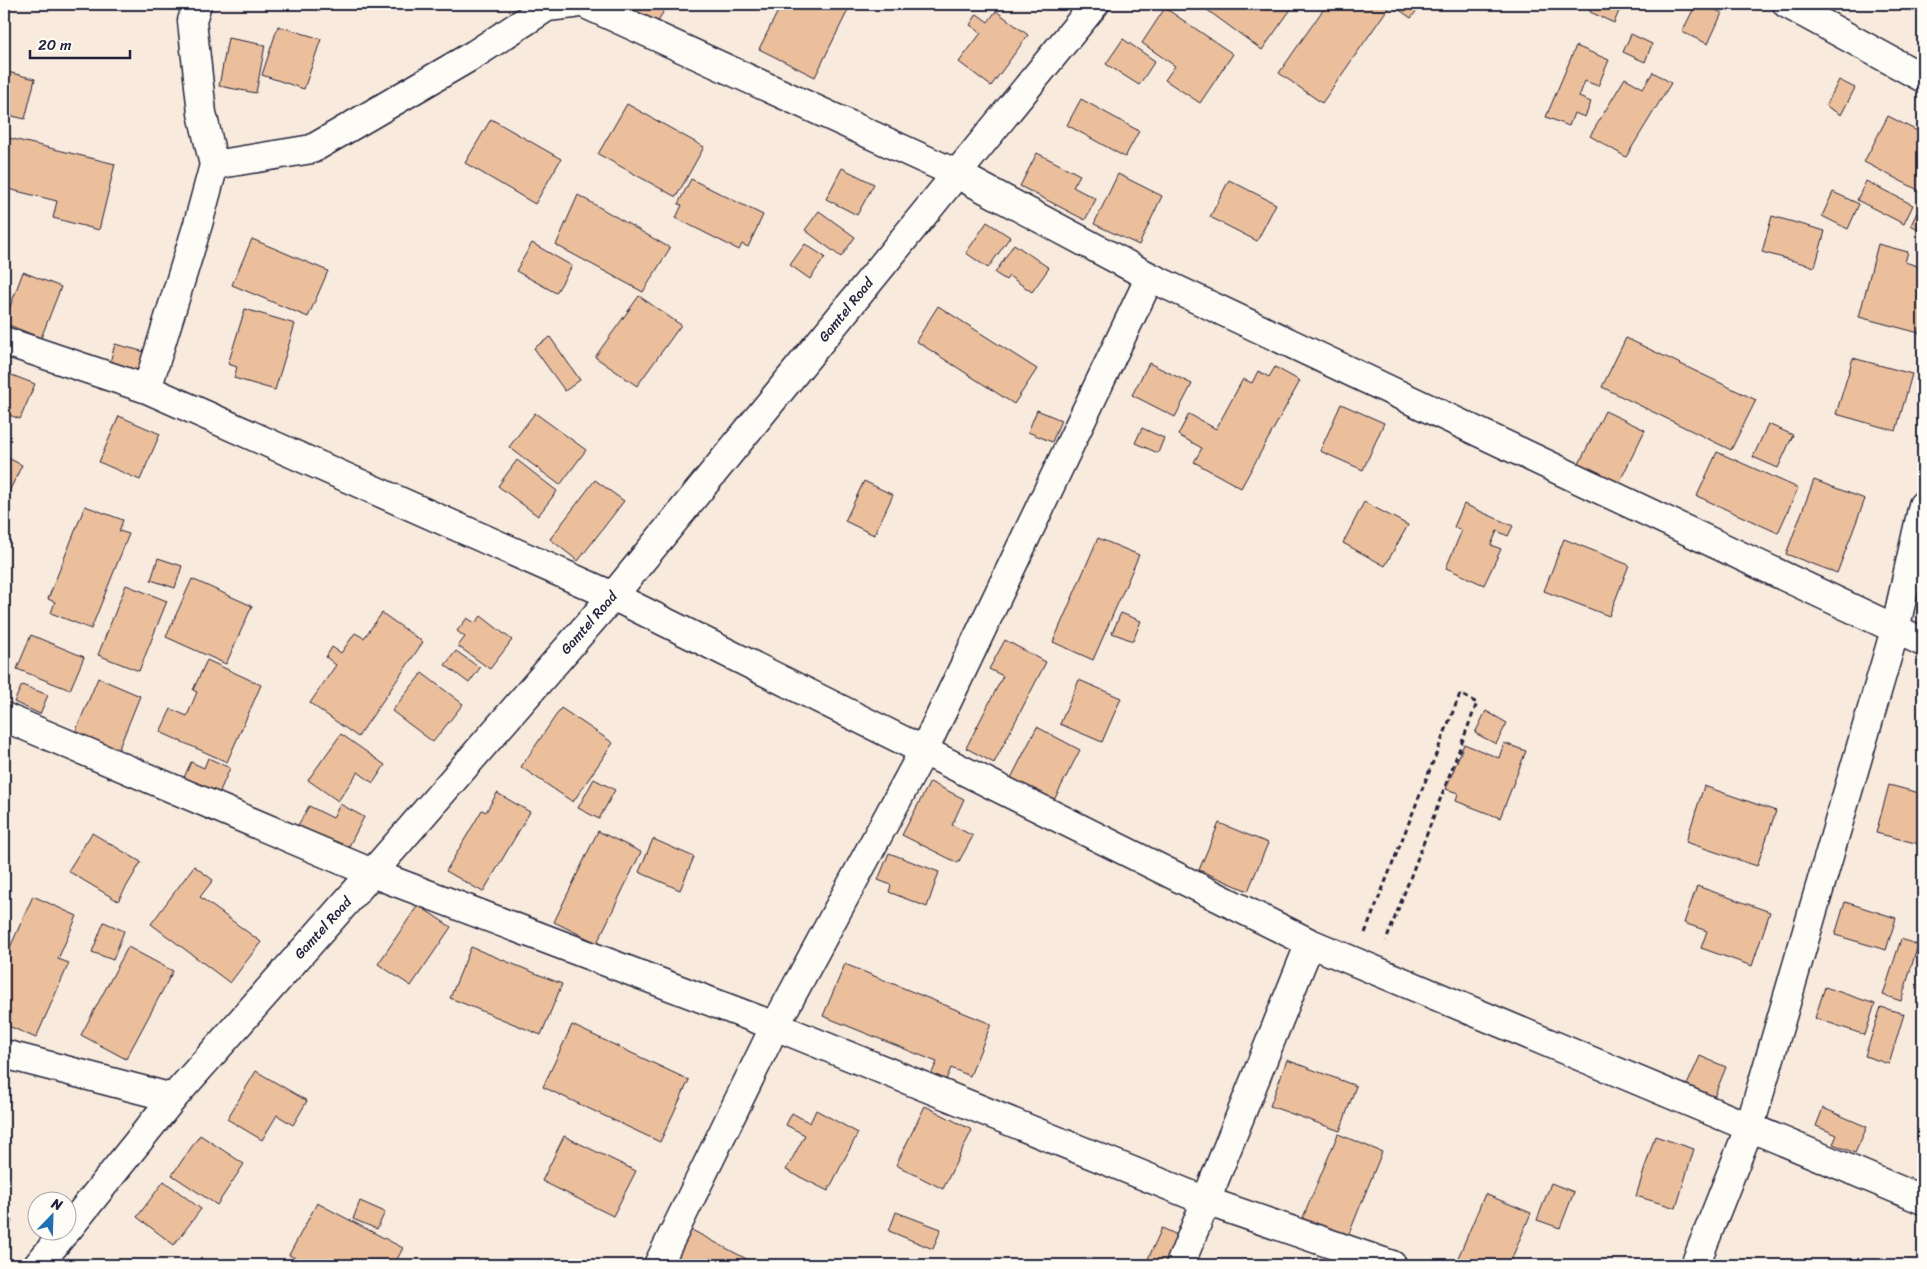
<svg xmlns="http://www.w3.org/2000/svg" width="1927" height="1269" font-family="Sriracha,sans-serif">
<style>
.building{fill:#ecbf9c;stroke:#22223b}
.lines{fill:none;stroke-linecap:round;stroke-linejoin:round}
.street-casing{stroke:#22223b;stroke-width:31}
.secondary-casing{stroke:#22223b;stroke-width:31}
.path{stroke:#22223b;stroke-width:3;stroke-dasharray:5 4;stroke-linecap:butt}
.street{stroke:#fdfcf7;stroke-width:28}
.secondary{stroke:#fdfcf7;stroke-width:28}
.labels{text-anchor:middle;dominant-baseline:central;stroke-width:4.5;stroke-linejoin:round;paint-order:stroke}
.street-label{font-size:14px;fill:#22223b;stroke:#fdfcf7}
</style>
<rect width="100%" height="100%" fill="#f8eadc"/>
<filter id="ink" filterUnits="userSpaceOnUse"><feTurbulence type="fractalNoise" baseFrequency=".02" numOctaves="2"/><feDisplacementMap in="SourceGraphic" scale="10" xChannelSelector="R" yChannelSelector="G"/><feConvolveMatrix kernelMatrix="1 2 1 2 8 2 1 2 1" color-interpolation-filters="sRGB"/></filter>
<g filter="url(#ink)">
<path class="building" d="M627,4h40l-10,20 -32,-16z
M767,4h84l-36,73 -56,-28 20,-40z
M1199,4h93l2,1 -32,45z
M1327,4h95l-11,14 -20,-14 -69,99 -43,-30z
M1593,4h29l-8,19 -24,-11z
M1696,4h7l19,9 -14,31 -26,-12z
M1165,8l68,46 -33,49 -35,-23 10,-14 -33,-23z
M996,11l32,24 -37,51 -32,-24 22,-29 -11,-8 7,-11 11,8z
M278,26l43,13 -17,50 -42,-14z
M1631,34l21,10 -7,18 -22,-10z
M228,38l37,7 -9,48 -37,-7z
M1123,39l32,22 -16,24 -33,-21z
M1576,46l33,14 -11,26 -13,-5 -6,16 12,5 -6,15 -11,-4 -5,13 -23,-9z
M4,71l31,8 -10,40 -21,-5z
M1653,72l18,11 -45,74 -36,-21 35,-58 18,10z
M1839,80l16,8 -14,27 -15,-9z
M1081,99l58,32 -14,26 -58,-32z
M627,104l77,43 -28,50 -78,-43z
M1888,116l35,18v51l-3,6 -56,-29z
M491,119l70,40 -26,45 -70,-41z
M5,137l110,27 -16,66 -46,-12 4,-17 -53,-13z
M1037,153l43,22 -7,12 23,12 -11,21 -65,-34z
M842,168l32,16 -17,31 -31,-16z
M1118,174l44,22 -23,49 -45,-21z
M691,179l72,36 -15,32 -6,-3 -3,6 -63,-32 6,-13 -4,-1z
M1229,180l47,24 -19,37 -47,-24z
M1866,181l47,24 -9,19 -47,-24z
M1833,192l26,12 -11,25 -26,-13z
M578,195l92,53 -27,44 -87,-47z
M1923,200v32l-12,-7z
M819,211l36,26 -14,20 -36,-27z
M1772,216l53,15 -10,36 -53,-15z
M987,222l23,15 -22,31 -22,-15z
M252,239l76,32 -20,46 -76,-32z
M532,243l40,23 -16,27 -40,-22z
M805,244l20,13 -15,22 -20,-14z
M1014,244l35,24 -17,24 -23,-16 -3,4 -11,-7z
M1878,244l30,8 -3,10 18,6v66l-64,-17z
M23,272l38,15 -20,51 -37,-15z
M639,296l42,29 -44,61 -42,-29z
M938,306l99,63 -23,35 -98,-63z
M245,309l50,15 -20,66 -41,-12 3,-11 -9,-3z
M550,337l30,43 -15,11 -31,-43z
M1626,338l130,62 -25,50 -129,-63z
M115,344l30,8 -7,22 -29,-8z
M1853,358l59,16 -16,57 -60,-17z
M1149,363l43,21 -17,33 -43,-22z
M1275,367l25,14 -59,107 -47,-26 8,-14 -24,-13 11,-21 27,15 27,-50 9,4 6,-12 11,6z
M4,372l31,12 -15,35 -16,-6z
M1341,404l43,19 -21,47 -43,-19z
M1037,410l24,10 -9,22 -24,-10z
M1605,411l40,19 -26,53 -40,-19z
M535,413l51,37 -26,35 -51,-38z
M119,416l41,18 -20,46 -41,-18z
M1768,424l25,11 -15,33 -25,-11z
M1142,428l22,10 -6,15 -23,-10z
M1717,452l81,36 -20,45 -81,-37z
M4,456l18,9 -18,37z
M517,460l40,31 -19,25 -40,-30z
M595,480l29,21 -46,60 -28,-22z
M1814,480l51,19 -28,74 -51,-19z
M864,481l29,14 -19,40 -29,-14z
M1364,502l44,23 -23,41 -42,-23z
M1464,504l49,22 -5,10 -11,-5 -6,14 10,4 -17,36 -38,-17 16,-38 -8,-3z
M85,506l38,14 -4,11 10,3 -38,95 -40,-16 4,-11 -7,-3z
M1098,538l41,17 -46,105 -40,-18z
M1564,539l65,26 -20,51 -65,-25z
M158,558l24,8 -7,22 -24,-8z
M192,579l60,27 -26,58 -60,-27z
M126,585l41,16 -28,70 -41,-16z
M382,613l41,29 -65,95 -48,-34 26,-38 -10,-8 6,-10 9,6 14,-20 9,5z
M1121,613l20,8 -8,20 -21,-8z
M481,616l31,24 -22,29 -32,-23 7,-9 -8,-6 10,-13 8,5z
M31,635l53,22 -14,33 -53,-21z
M1005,640l41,22 -52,101 -28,-15 37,-72 -14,-7z
M456,651l24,17 -11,15 -24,-18z
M207,660l54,25 -34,77 -67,-30 11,-23 16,7 10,-24 -4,-2z
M422,673l41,31 -30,38 -41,-31z
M98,678l42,18 -23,57 -43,-18z
M1079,680l42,18 -19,44 -42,-18z
M22,685l26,10 -8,19 -26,-12z
M561,708l52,35 -40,59 -52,-35z
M1486,711l21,12 -11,21 -21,-11z
M1037,727l43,23 -26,50 -43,-22z
M341,734l44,31 -12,18 -15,-11 -20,29 -30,-21z
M1504,743l22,8 -26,67 -44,-17 2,-8 -12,-4 18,-45 35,14z
M208,758l22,10 -13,30 -35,-16 9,-20 13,6z
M594,779l21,11 -16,29 -21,-11z
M930,782l34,17 -12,26 21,11 -15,27 -56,-28z
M1889,785l34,9v51l-47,-12z
M1704,786l72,25 -19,55 -71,-24z
M497,793l33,19 -47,80 -37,-21 36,-61 4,2z
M340,804l24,13 -18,35 -49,-25 12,-21 24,12z
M1219,823l49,20 -20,48 -49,-21z
M598,831l43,21 -44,91 -43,-21z
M92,833l49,29 -23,39 -50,-30z
M653,839l41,18 -14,33 -41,-18z
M889,853l50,19 -12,35 -38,-15 2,-7 -13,-5z
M194,866l19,14 -13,17 61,45 -31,41 -79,-59z
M1697,886l73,26 -18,54 -51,-18 6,-17 -23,-8z
M33,896l44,20 -19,43 11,4 -33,75 -32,-14v-63z
M1845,902l51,16 -10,32 -51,-15z
M418,905l33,22 -40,59 -33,-22z
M104,922l20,9 -11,29 -21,-8z
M1901,939l17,6 -17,56 -18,-6z
M128,947l45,24 -47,88 -45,-24z
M471,947l91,37 -21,51 -91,-37z
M845,964l146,60 -21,52 -19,-8 -6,14 -15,-5 7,-15 -114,-46z
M1825,987l50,17 -10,31 -50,-17z
M1881,1007l23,7 -15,50 -24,-8z
M572,1025l117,55 -29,62 -117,-55z
M1700,1056l26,11 -12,30 -27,-12z
M1287,1060l69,26 -16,45 -70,-25z
M256,1071l51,30 -14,24 -16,-10 -15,25 -35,-21z
M925,1106l47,24 -29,59 -47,-24z
M1823,1108l44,19 -12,26 -22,-9 4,-9 -21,-9z
M816,1110l42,23 -30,58 -42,-21 19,-35 -19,-10 6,-12 18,10z
M1338,1134l44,18 -38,94 -45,-19z
M200,1135l44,29 -27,41 -45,-30z
M564,1136l72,35 -23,45 -71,-35z
M1655,1136l39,13 -18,59 -40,-12z
M4,1176l5,4 -5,6z
M164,1181l37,28 -27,36 -37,-28z
M1551,1183l23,9 -14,36 -23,-8z
M1485,1194l46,19 -22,52h-54z
M360,1201l25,11 -8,17 -24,-10z
M317,1203l86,45 -9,17h-85l-20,-10z
M896,1212l45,17 -8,20 -44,-18z
M4,1217l8,4 -8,15z
M688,1228l68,36 -1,1h-81l-5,-2z
M1162,1228l22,10 -12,27h-15l-10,-4z"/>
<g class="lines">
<defs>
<path id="street" d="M585,4l372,170 193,103 773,365
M1787,4l136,74
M214,165l98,-16 163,-95 72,-47 27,-3
M4,341l143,48 466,207 697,347 613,257
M147,389l51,-165 16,-59 -12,-52 -10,-92 5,-17
M4,717l368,156 403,153 431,175 186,64
M4,1054l169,44
M658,1265l117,-239 149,-276 226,-473
M1180,1265l130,-322
M1695,1265l55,-139 145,-496 28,-125"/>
<path id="secondary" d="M68,1229l105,-131 199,-225 241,-277 482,-592
M38,1265l27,-33"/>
</defs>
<use href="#street" class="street-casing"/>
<use href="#secondary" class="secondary-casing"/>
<path class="path" d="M1365,933l95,-239 17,9 -91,238"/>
<use href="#street" class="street"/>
<use href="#secondary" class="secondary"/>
</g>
</g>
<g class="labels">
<g class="street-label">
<text transform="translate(846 310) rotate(-51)">Gamtel Road</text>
<text transform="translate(589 623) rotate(-49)">Gamtel Road</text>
<text transform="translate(323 928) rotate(-48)">Gamtel Road</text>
</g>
</g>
<rect width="1927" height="1269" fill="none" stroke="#fdfcf7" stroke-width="20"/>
<rect x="10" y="10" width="1907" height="1249" fill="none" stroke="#22223b" stroke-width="2" filter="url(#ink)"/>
<g transform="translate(52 1216) rotate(23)"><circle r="24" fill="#fdfcf7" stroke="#a5a5ac"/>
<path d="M0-4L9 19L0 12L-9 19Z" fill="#1f6fb2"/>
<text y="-8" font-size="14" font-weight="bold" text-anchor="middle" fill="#22223b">N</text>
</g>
<path d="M30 50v8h100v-8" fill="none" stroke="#22223b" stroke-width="2.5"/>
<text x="38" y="50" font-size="15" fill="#22223b" stroke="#fdfcf7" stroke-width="4" paint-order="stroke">20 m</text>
</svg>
